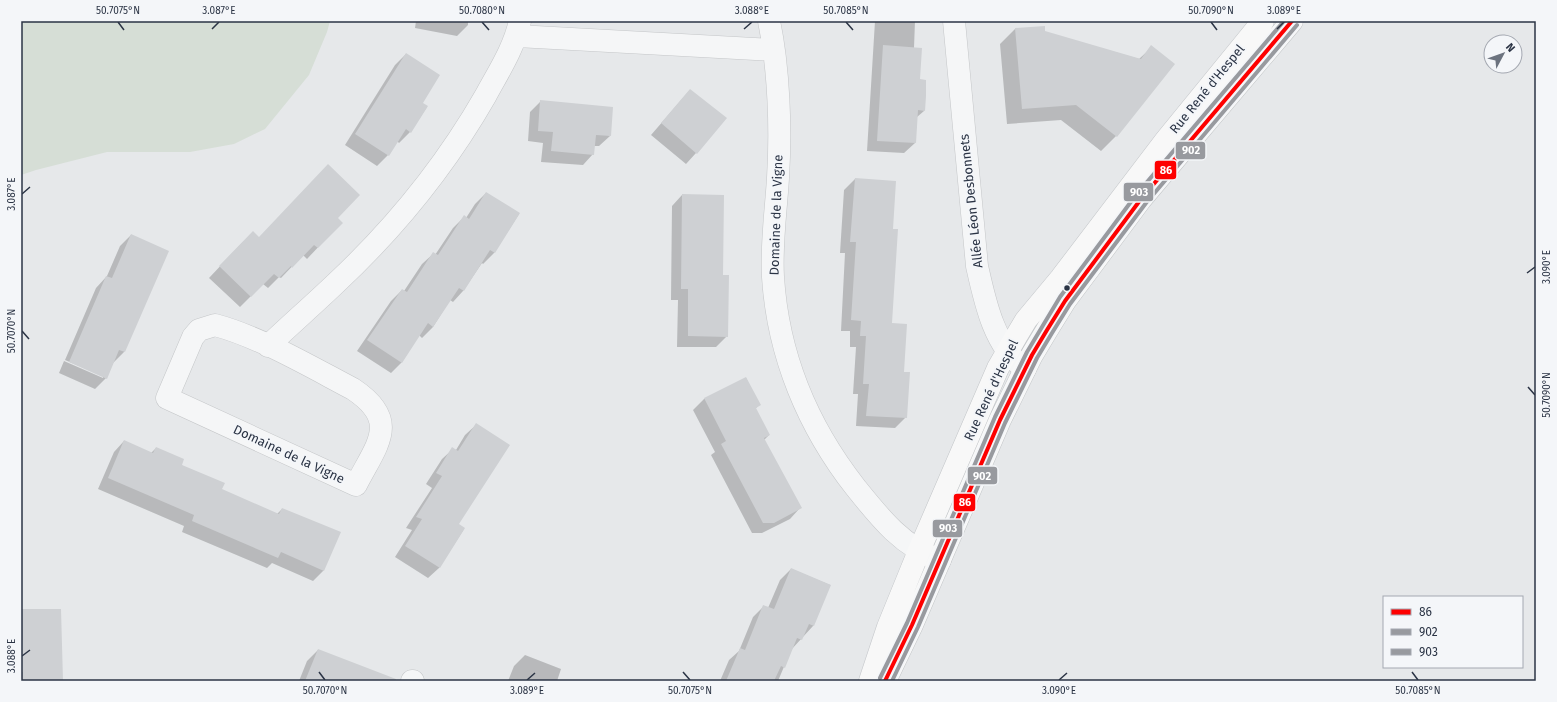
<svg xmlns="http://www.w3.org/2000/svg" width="1557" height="702" font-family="'Fira Sans',sans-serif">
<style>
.green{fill:#d6ded6}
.shadow{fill:#0003}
.building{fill:#ced0d3}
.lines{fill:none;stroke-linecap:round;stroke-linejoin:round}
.minor-casing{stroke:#c4c6c8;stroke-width:23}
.major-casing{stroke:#c2c5c8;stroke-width:23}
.minor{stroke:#f5f6f7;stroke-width:22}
.major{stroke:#f8f8f8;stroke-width:22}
.bus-1-casing{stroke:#f4f6f9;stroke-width:7}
.bus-2-casing{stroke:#f4f6f9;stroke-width:7}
.bus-3-casing{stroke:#f4f6f9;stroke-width:7}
.bus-1{stroke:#fe0000;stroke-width:4}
.bus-2{stroke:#989a9f;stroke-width:4}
.bus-3{stroke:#989a9f;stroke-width:4}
.ticks{fill:none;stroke:#2b3445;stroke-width:1.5}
.bus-dot{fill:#2b3445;stroke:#f4f6f9;stroke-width:1.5}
.labels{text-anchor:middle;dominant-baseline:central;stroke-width:4;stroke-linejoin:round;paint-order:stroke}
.street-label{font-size:13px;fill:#2b3445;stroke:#f4f6f9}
.line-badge{stroke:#f4f6f9;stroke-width:1.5}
.badge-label{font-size:11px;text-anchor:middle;font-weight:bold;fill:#fff}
.neatline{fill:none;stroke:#2b3445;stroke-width:1.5}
.ticks-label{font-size:10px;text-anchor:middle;fill:#2b3445}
</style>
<rect width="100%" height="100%" fill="#e6e8ea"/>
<path class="green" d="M21,21h309l-3,11 -18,43 -44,54 -31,15 -44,8h-83l-71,18 -15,5z"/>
<path class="shadow" d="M416,21h52v4l-11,11 -42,-8z
M875,21h40l-1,27 10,63 -7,6 -2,26 -11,10 -37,-2z
M1015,29l29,3 95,27 13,-12 -36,89 -15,15 -40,-31 -54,4 -7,-80z
M406,54l15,49 6,4 -17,25 -11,11 -2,-2 -9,14 -11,11 -32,-21 50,-80z
M690,90l6,63 -10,11 -35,-29z
M540,102l70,34 -11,10h-5l-1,8 -10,11 -42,-3 2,-19 -15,-2 2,-29z
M855,179l37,51 -1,94 12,49 3,44 -11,11 -39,-2 2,-32h-5l3,-47h-6v-16h-9l4,-78h-5l4,-63z
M486,193l33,21 -25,39 -11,11 -1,-1 -19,28 -10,11 -3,-2 -17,27 -11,11 -3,-3 -17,27 -11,11 -34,-22 34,-50 11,-11 2,1 18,-27 11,-10 2,1 18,-27 11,-11 2,1 9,-14z
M682,195l40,81 5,60 -11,11h-39l1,-47h-7l1,-94z
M336,218l5,5 -34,36 -4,-4 -22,23 -2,-1 -11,11 -5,-4 -23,23 -31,-29 33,-35z
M131,235l-7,117 -11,11 -7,15 -11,11 -36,-16 5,-12 39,17v-2l-38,-16 31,-72 11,-12 13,-30z
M746,378l13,27 -4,4 14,26 -5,5 36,68 -10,11 -28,14h-10l-41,-78 4,-3 -22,-42 11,-11z
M476,425l-18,100 6,4 -25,39 -11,10 -33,-21 17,-27 -6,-2 26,-40 -6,-4 16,-25 11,-10 3,1 9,-15z
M124,441l27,12 5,-5 25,17 40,25 56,24 5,-5 42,61 -11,11 -41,-18 -5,5 -85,-36 2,-6 -86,-37 16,-37z
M791,569l39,16 -17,41 -22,24 -13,31h-58l9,-21 10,-9 14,-34 11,-11 4,2 12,-28z
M22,610l40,71h-41v-69z
M318,650l32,31h-51l8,-20z
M525,655l36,14 -4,12h-49l6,-15z"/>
<path class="building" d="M1045,26v5l96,28 10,-14 24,19 -58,73 -41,-32 -54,4 -7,-81z
M883,45l39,3 -2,31 6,1v16l-1,15 -7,-1 -2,33 -39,-2z
M406,53l34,22 -17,28 5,3 -17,27 -5,-4 -17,27 -34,-22z
M690,89l37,29 -30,36 -36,-31z
M540,100l73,7 -2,29 -15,-1 -2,20 -43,-4 2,-19 -15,-1z
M328,164l32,31 -22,23 5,5 -25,25 -4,-3 -22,23 -1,-2 -12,12 -5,-4 -23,23 -32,-31 34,-35 6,6z
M855,178l41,3 -3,48h5l-6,94 15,1 -3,48h6l-3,46 -41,-2 3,-32h-6l3,-48h-6l1,-15 -10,-1 5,-78h-6z
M486,192l34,21 -25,40 -5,-3 -26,41 -5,-3 -26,39 -5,-4 -26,40 -35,-23 35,-51 5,3 26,-40 5,3 26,-40 5,4z
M682,194l42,1 -1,80h6l-1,62 -40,-1v-47h-7z
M131,234l38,17 -44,101 -6,-2 -12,29 -38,-17 37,-86 6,2z
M746,377l15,28 -5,3 14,27 -6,3 38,70 -28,15h-11l-42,-79 5,-3 -22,-43z
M476,423l34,22 -51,79 6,4 -25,40 -35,-22 17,-27 -6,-2 26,-41 -6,-3 16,-26 6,4z
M124,440l29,13 3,-6 28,12 -2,6 43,18 -3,6 57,25 3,-6 59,24 -17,39 -43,-19 -3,6 -86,-37 2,-6 -86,-37z
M791,568l40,17 -17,41 -5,-2 -7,16 -5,-2 -12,30 -4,-2 -7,15h-48l14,-33 5,2 18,-45 11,4z
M22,609h39l2,72h-40v-9h-2v-32h2z
M318,649l78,30v2h-91z"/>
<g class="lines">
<defs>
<path id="minor" d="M769,21c10,48 12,108 9,157 -2,33 -7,66 -5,99 5,78 35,150 83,211 24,30 47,59 84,72
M954,21l23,245c8,36 17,80 48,103
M517,36l257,14
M215,325c45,12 96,42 138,64 48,32 24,55 3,96l-189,-87 26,-61 6,-7z
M268,346c22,-21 45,-41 67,-62 59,-55 111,-119 151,-189 13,-24 28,-47 34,-74
M412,681h1"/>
<path id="major" d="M870,681l18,-54 31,-76 79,-183 19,-33 9,-15 35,-42 105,-138 97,-119
M885,681l27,-56 88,-205 32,-65 15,-25 18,-29 76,-102 151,-178"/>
</defs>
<use href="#minor" class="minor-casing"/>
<use href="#major" class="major-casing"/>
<use href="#minor" class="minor"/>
<use href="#major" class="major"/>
<defs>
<path id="bus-1" d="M885,681l27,-56 88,-205 32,-65 15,-25 18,-29 76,-102 151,-178"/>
<path id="bus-2" d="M892,681l26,-54 87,-204 32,-65 15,-25 18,-29 76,-101 151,-178"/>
<path id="bus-3" d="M880,678l27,-55 88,-206 32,-65 33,-55 76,-102 148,-174"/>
</defs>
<use href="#bus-1" class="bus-1-casing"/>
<use href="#bus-2" class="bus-2-casing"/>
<use href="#bus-3" class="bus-3-casing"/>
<use href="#bus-1" class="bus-1"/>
<use href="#bus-2" class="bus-2"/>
<use href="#bus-3" class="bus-3"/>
</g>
<path class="ticks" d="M118,22l6,8M482,22l7,8M846,22l7,8M1211,22l6,8M212,29l7,-7M744,29l8,-7M1277,29l7,-7M22,194l8,-7M1527,273l8,-6M22,331l7,8M1528,387l7,8M22,656l8,-6M319,672l6,8M683,672l7,8M1412,672l6,8M527,680l8,-7M1059,680l8,-7"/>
<circle class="bus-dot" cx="1067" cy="288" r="3.5"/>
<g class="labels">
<g class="street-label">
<text transform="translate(1207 89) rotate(-51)">Rue René d'Hespel</text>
<text transform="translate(971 201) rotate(-96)">Allée Léon Desbonnets</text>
<text transform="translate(776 215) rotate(-88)">Domaine de la Vigne</text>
<text transform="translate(991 390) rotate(-65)">Rue René d'Hespel</text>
<text transform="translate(289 454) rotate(25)">Domaine de la Vigne</text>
</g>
</g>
<g class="line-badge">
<rect x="1175" y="141" width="31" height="19" rx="4" fill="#989a9f"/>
<rect x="1154" y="160" width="23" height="20" rx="4" fill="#fe0000"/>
<rect x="1123" y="182" width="31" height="20" rx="4" fill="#989a9f"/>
<rect x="967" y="466" width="31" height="19" rx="4" fill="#989a9f"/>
<rect x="953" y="493" width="23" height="19" rx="4" fill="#fe0000"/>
<rect x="932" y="519" width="31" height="19" rx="4" fill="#989a9f"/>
</g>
<g class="badge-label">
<text x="1191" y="154">902</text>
<text x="1166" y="174">86</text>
<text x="1139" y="196">903</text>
<text x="982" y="480">902</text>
<text x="965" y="506">86</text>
<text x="948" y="532">903</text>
</g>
<rect width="1557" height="702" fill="none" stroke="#f4f6f9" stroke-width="44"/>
<rect x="1383" y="596" width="140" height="72" fill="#f4f6f9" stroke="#a4a8b1"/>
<rect x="1391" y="609" width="20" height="6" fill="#fe0000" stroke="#a4a8b1"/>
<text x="1419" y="616" font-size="12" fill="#2b3445">86</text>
<rect x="1391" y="629" width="20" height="6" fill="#989a9f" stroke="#a4a8b1"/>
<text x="1419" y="636" font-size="12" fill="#2b3445">902</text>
<rect x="1391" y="649" width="20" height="6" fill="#989a9f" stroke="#a4a8b1"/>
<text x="1419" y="656" font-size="12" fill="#2b3445">903</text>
<g transform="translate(1503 54) rotate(49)"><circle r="19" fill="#f4f6f9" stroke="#a4a8b1"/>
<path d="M0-3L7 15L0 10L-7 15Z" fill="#6c737f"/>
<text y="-6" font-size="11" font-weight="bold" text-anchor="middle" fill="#2b3445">N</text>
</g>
<rect x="22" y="22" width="1513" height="658" class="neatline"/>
<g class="ticks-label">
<text x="118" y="14">50.7075°N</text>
<text x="219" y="14">3.087°E</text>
<text x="482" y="14">50.7080°N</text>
<text x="752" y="14">3.088°E</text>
<text x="846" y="14">50.7085°N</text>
<text x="1211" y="14">50.7090°N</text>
<text x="1284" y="14">3.089°E</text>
<text transform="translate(11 194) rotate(-90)" y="4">3.087°E</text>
<text transform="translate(1546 267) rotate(-90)" y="4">3.090°E</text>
<text transform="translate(11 331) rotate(-90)" y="4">50.7070°N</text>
<text transform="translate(1546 395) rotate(-90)" y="4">50.7090°N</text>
<text transform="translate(11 656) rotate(-90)" y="4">3.088°E</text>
<text x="325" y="694">50.7070°N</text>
<text x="527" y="694">3.089°E</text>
<text x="690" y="694">50.7075°N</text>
<text x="1059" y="694">3.090°E</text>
<text x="1418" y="694">50.7085°N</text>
</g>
</svg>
